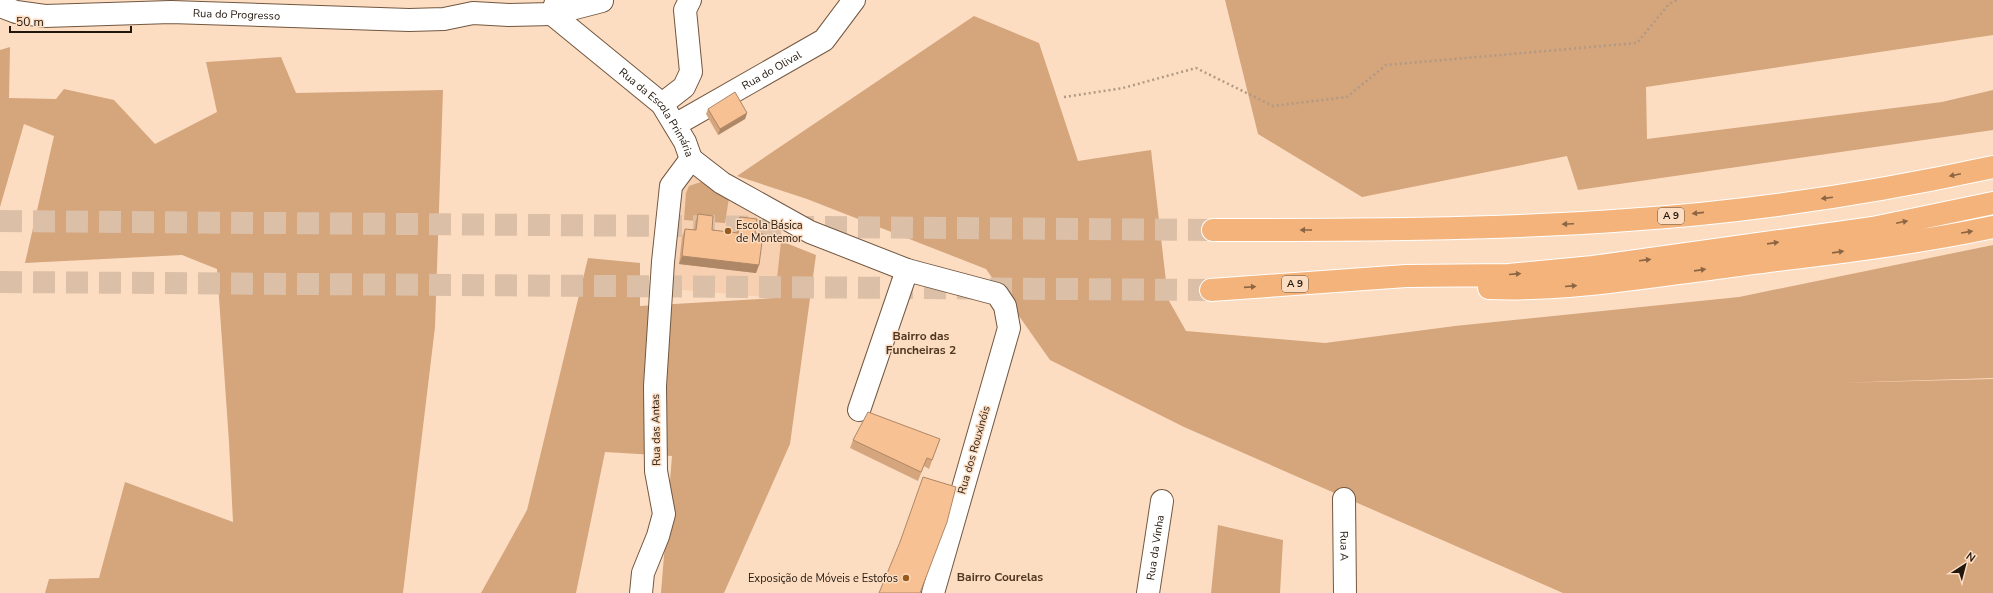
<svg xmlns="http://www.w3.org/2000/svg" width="1993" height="593" font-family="'Nunito Sans',sans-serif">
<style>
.built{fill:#f6d0b1}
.green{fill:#d5a57c}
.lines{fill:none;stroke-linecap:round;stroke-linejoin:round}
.highway-tunnel{stroke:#dbbfa7;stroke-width:22;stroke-dasharray:22 11;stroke-linecap:butt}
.minor-casing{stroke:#725740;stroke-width:24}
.highway-casing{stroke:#fff;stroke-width:24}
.path{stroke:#b19984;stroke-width:2.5;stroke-dasharray:2 3;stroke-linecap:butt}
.minor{stroke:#fff;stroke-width:22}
.highway{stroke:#f4b37a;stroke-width:22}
.wall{fill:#d5a67e}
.shaded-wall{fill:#ae8767}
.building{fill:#f8c193;stroke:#ae8767}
.oneway{fill:#8b6544}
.poi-dot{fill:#975b1d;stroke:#fcddc2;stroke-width:1.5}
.labels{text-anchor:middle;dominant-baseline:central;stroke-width:3;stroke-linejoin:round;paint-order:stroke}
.shield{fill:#fcddc2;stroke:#635243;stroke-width:1}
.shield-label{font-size:10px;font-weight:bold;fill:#22170d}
.street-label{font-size:11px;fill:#22170d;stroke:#fcddc2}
.poi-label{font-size:11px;fill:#22170d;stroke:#fcddc2;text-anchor:start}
.neighbourhood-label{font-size:12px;font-weight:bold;fill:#503721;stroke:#fcddc2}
</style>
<rect width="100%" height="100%" fill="#fcddc2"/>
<path class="built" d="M696,174l87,48 -7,76 -104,-9 -3,-2 9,-99 12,-13z"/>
<path class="green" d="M1225,0h768v35l-347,52 1,52 295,-37 51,-12v40l-415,60 -11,-34 -205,41 -104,-63z
M974,16l65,27 39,118 73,-11 17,149 18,32 139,12 130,-17 284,-29 254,-52v133l-157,5 157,-4v214h-430l-379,-166 -134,-67 -64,-91 -179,-70 -70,-23z
M10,47l-1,51 47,1 8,-10 50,11 41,44 62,-32 -11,-50 75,-5 15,36 147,-3 -8,237 -32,266h-358l4,-14 50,-1 26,-96 108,40 -4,-80 -12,-173 -35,-14 -157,8 29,-127 -30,-12 -24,83v-157z
M701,182l10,3 18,13 -4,25 -41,-3 2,-27 3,-7z
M781,241l35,14 -26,189 -66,149h-63l11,-137 -67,-4 -29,141h-95l46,-83 61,-252 52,5v43l135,-8z
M1218,525l65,15 -3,53h-69z"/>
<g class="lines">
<path class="highway-tunnel" d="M0,221l1213,9
M0,282l1211,8"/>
<defs>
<g id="minor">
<path id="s1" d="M556,2l-4,12 110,90 23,38 6,17"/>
<path id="s2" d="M0,6l16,6 29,4 126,-4 238,8 35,-1 29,-6 36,2 43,-1 50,-13"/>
<path d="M662,104l22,-17 7,-15 -6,-62 5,-10"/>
<path id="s3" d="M675,125l149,-85 30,-40"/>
<path d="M691,159l31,24 88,49 97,38 90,24 8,12 4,22 -76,265"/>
<path d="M859,410l48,-140"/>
<path id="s4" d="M1344,499l1,94"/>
<path d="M641,593l2,-20 15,-37 6,-22 -8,-43 -1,-85 8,-124 8,-76 20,-27"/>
<path id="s5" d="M1148,593l14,-92"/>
</g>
<path id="highway" d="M1213,230c138,0 276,0 414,-10 123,-8 246,-27 366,-53
M1489,288c79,3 157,-11 235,-21 89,-12 180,-21 269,-40
M1211,290l195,-14 103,-1 84,-8 280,-39 120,-25"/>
</defs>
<use href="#minor" class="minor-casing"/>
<use href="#highway" class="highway-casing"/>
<path class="path" d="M1064,97l59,-9 73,-20 77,38 74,-9 39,-32 251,-22 32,-39 8,-4"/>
<use href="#minor" class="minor"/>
<use href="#highway" class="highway"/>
</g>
<path class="wall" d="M708,109l39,4 -2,6 -27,16 -12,-21z
M698,214l14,16 24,3 1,-7 3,-9 15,16 4,32 -3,8 -77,-9 3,-27 3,-8 9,1 1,-8z
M940,439l-11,30 -5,-3 -6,15 -68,-33 3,-8z"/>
<path class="shaded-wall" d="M747,113l-2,6 -27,16 2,-6z
M682,256l77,9 -3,8 -77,-9z"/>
<path class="building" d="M735,92l12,21 -27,16 -12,-20z
M698,214l15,2 -1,14 26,3 2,-16 17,2 -2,14 8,1 -4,31 -77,-9 3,-27 11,1z
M868,412l72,27 -8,21 -5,-2 -6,14 -68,-32z
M923,477l33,10 -9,35 -27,71h-41l21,-51z"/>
<defs><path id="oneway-solid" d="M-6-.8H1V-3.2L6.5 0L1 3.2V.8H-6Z"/></defs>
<g class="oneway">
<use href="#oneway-solid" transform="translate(1955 175) rotate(168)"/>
<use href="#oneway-solid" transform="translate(1827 198) rotate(173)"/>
<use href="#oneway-solid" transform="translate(1698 213) rotate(174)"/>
<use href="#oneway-solid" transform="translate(1902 222) rotate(-12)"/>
<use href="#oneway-solid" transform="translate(1568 224) rotate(177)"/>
<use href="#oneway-solid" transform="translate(1306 230) rotate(-180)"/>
<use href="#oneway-solid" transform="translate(1967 232) rotate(-9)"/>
<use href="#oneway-solid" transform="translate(1773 243) rotate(-8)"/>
<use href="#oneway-solid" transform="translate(1838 252) rotate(-8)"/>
<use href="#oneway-solid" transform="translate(1645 260) rotate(-7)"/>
<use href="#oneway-solid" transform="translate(1700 270) rotate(-8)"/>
<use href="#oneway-solid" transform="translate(1515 274) rotate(-5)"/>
<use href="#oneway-solid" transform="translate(1571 286) rotate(-5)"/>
<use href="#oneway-solid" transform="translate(1250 287) rotate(-4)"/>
</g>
<g class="poi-dot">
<circle cx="728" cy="231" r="4"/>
<circle cx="906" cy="578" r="4"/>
</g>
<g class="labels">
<g class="shield">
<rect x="1658" y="208" width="26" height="16" rx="3"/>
<rect x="1282" y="276" width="26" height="16" rx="3"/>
</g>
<g class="shield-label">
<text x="1671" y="216">A 9</text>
<text x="1295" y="284">A 9</text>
</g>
<g class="street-label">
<text stroke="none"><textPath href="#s2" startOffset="238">Rua do Progresso</textPath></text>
<text stroke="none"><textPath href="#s3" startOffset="111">Rua do Olival</textPath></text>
<text stroke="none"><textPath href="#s1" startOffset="158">Rua da Escola Primária</textPath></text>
<text transform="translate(656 430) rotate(-91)">Rua das Antas</text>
<text transform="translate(974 450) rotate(-74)">Rua dos Rouxinóis</text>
<text stroke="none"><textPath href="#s4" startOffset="47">Rua A</textPath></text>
<text stroke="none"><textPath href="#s5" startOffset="46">Rua da Vinha</textPath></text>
</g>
<g class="poi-label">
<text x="736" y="225">Escola Básica<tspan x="736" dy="13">de Montemor</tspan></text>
<text x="898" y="578" text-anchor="end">Exposição de Móveis e Estofos</text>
</g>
<g class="neighbourhood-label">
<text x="921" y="336">Bairro das<tspan x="921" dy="14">Funcheiras 2</tspan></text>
<text x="1000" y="577">Bairro Courelas</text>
</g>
</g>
<g transform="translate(1965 565) rotate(36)" stroke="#fcddc2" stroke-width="3" paint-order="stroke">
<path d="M0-3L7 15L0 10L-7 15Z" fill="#22170d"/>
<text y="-6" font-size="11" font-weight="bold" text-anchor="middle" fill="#22170d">N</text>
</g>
<path d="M10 26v6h121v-6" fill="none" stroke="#22170d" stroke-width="2"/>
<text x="16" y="26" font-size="12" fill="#22170d" stroke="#fcddc2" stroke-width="3" paint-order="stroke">50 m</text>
</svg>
